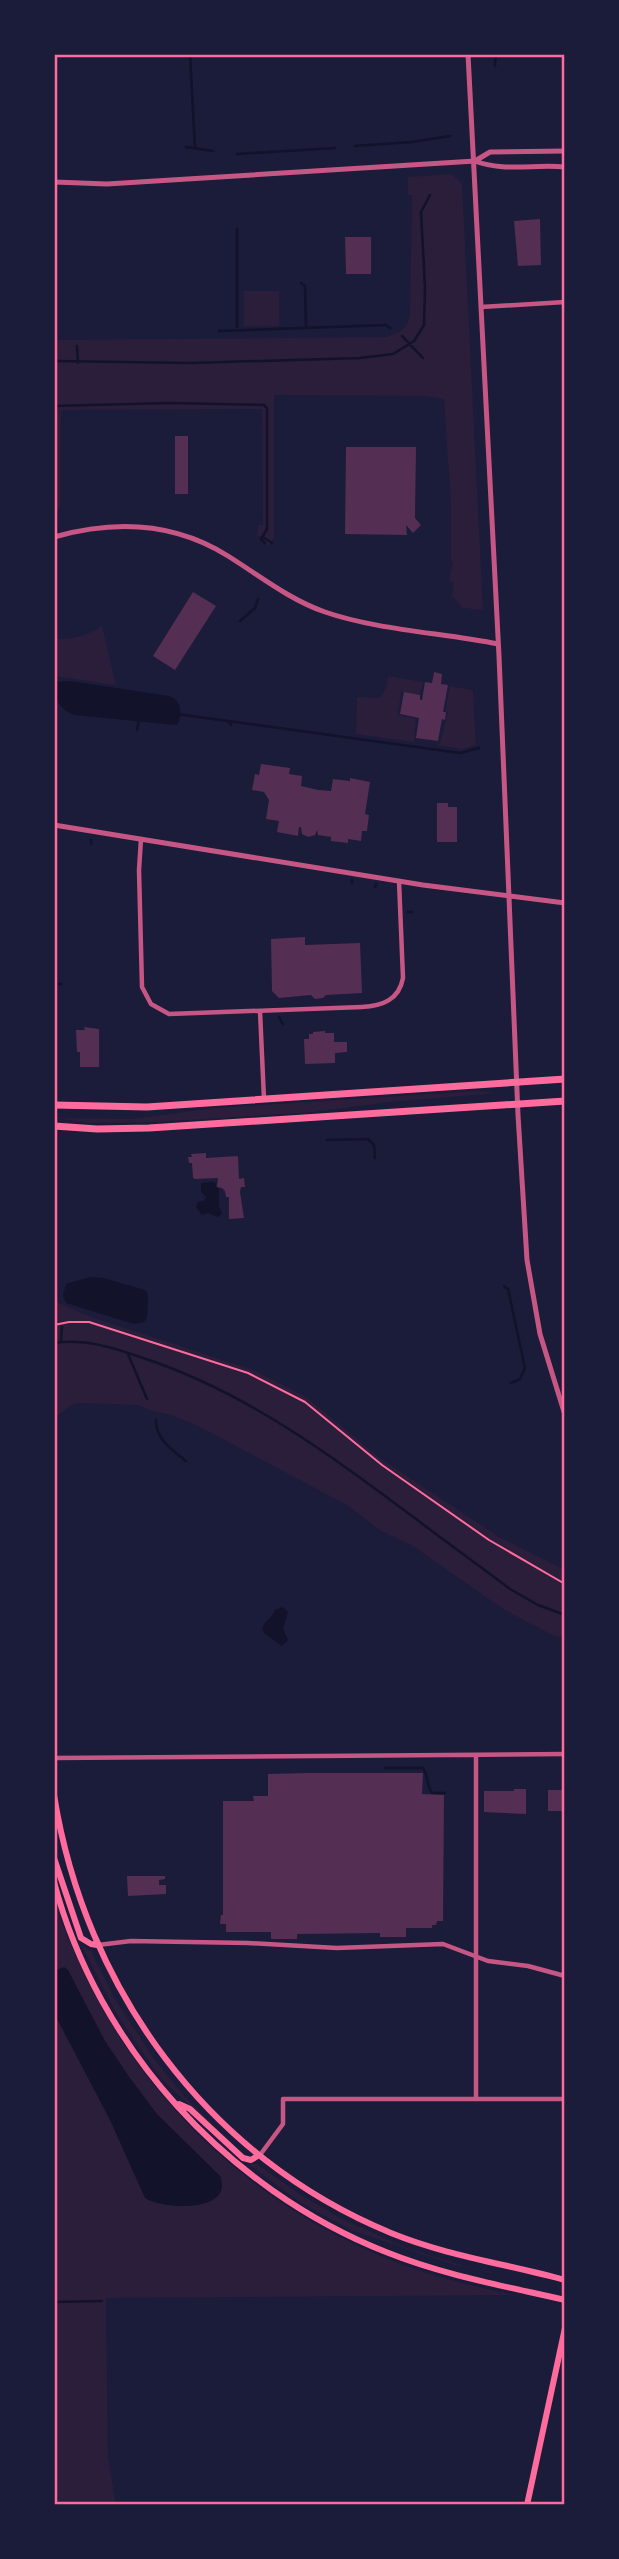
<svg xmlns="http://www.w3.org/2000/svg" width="619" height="2559" font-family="'Archivo Narrow',sans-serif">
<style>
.green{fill:#2a1e3b}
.water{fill:#12122b}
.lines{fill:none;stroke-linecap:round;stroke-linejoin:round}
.stream{stroke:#12122b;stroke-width:2.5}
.building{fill:#542f53}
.path{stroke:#ff6b9d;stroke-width:2}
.minor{stroke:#c65784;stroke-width:4.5}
.tertiary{stroke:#c65784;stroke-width:5}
.secondary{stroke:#ff6b9d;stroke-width:6}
.primary{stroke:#ff6b9d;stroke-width:7}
.neatline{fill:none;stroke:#ff6b9d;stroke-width:2.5}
</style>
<rect width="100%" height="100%" fill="#1b1b3a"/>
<path class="green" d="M452,174l10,10 21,426 -20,-2 -11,-12 2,-13 -5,-2 4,-18 -2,-3v-56l-7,-105 -20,-3 -150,-1v142l-5,9 -12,-12 2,-9h4l-1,-116 -201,1 -1,98 -6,3v-171l332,-3c14,-4 22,-8 24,-23l2,-119h-4v-18z
M244,291h35v35h-35z
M102,626l14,59 -62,-9v-38c16,3 35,-3 48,-12z
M388,676l35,6 -3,13 -19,-3 -3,23 18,4 -2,23 -58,-8 1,-37 23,1 6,-10z
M450,686l23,4 3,55 -14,4 -25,-4 3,-2 8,-31 -3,-1z
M477,1091l20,2 -108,9 -75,10 -155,10 -68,1 -37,-5 78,1 84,-11z
M54,1301l40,17 159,52 53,27 75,62 118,78 66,33v68l-13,-3 -49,-26 -90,-63 -32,-15 -34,-26 -147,-78 -28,-12 -19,-4 -15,-6 -59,-2 -7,2 -18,13z
M54,1901c59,172 182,302 352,365 35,13 72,21 108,29l-408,3 2,159 8,48h-62z
M81,1944l10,7 24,48 39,60 31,38 55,55 -79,-73 -45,-66z
M247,2163l10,1 44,31 43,25 63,28 57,18 84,19 -94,-20 -103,-35 -50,-27z"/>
<path class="water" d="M70,681l99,15c11,4 13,14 10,26l-3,3 -102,-10c-16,-7 -20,-17 -20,-33z
M215,1182l1,5 3,1v18l3,8 -5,3 -9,-4 -6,2 -6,-8 2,-5 6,-1 2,-4 -5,-5v-9z
M90,1277l13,1 42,12 3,4 -1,24 -3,4 -10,2 -68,-21 -3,-7 3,-12z
M283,1607l5,5 -5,17 5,11 -6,6 -17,-12 -3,-5c2,-8 10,-11 13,-19z
M64,1967l4,3 37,71 25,37 27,36 63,62c15,37 -57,34 -75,22l-35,-78 -56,-107v-42z"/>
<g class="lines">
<path class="stream" d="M190,54l5,94
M495,66l1,-12
M355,146l57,-4 38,-6
M186,147l27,4
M237,154l98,-6
M237,229v98
M301,283l4,3 1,40
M219,331l167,-6 4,3
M402,336l21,22
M77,346l1,17
M54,361l137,2 169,-5 33,-4 21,-13 10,-16 1,-38 -4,-75 9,-17
M54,406l115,-3 95,2 3,3v121l-6,10 4,4
M263,537l9,6
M240,621l15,-13 3,-9
M177,714l51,7 3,4
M228,721l232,32 19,-5
M137,730l2,-10
M91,844v-4
M352,883v-3
M375,887l1,-3
M408,912h4
M54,984h7
M279,1017l4,7
M327,1140l41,-1 6,6 1,13
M504,1286l4,3 17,79 -5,11 -9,4
M61,1341l1,-14
M54,1343c31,-5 60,5 89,15 104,34 190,99 277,164 30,23 60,44 90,67l28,16 27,10
M128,1354l19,45
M156,1420c-1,18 16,30 30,41
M385,1768h38c5,6 3,16 9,25h13
M54,2302l48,-1"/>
</g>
<path class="building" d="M540,219l1,46 -23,1 -4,-45z
M345,237h26v37h-25z
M175,436h13v58h-13z
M346,447h70l-1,71 6,7 -8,8 -7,-8 1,10 -62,-1z
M193,592l23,14 -41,64 -22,-14z
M434,672l8,2 -1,10 7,1 -5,27h3l-1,8 -3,-1 -4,22 -22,-3 3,-20 -19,-4 4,-22 16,3v5h2l3,-18 7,1z
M261,764l29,4 -1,6 13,2 -1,10 17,4 13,1 2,-12 17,2v-3l20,4 -5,32 4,1 -2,16h-5l-1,10 -13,-2v4l-17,-2v-4l-13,-2 -1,-5 -2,5 -7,2 -6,-3 -1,-7h-2l-1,9 -21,-4 2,-11 -13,-2 3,-19 -5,-8 -12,-2 3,-16 4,1z
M437,803h11v4h9v35h-20z
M305,937v8l55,-2 2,50 -36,2 -3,3 -8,1 -4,-4 -32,3 -7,-7 -1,-52z
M84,1027l15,2v38h-19v-15h-3l-1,-22h9z
M325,1031v2h9v9h13v10l-12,1v10l-30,1 -1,-25h5v-5h4v-2z
M206,1153v5l32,-2 1,23 5,-1 1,9h-4l-1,5 4,26 -15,1v-22h-3l-1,-6 -3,-3 -5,-1 1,-9 -24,1 -1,-2 -1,-14h-3l-1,-6h4l-1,-3z
M308,1773h115l-1,21 22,1 -1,126h-6l-1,4h-4v3h-26v9h-26v-4l-83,1v5h-26v-7h-45v-8h-6l1,-9h2v-114h31l-1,-5h15v-22z
M514,1789h12v25l-42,-2v-21h30z
M548,1790h17v21h-17z
M127,1876h38v3l-6,1v5h7v9l-38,2z"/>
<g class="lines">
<path class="path" d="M54,1325l15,-3h20l159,51 57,29 77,63 107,75 76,44"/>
<path class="minor" d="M481,307l84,-5
M141,839l-2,31 3,117 9,17 18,10 193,-7c20,-1 37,-7 41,-29l-4,-97
M260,1011l4,88
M476,1755v343
M54,1758l511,-4
M98,1945l33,-4 117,2 89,5 106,-4 45,17 40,5 37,10
M260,2155l23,-31v-25h282"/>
<path class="tertiary" d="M468,54l31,602 19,459 9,145 13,74 25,81
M475,161l15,-9 75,-1
M54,182l53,2 368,-23c27,11 60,3 90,6
M54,537c60,-17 120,-15 174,19 32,20 62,44 97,56 52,18 119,21 173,32
M54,825l369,60 142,18"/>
<path class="secondary" d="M54,1795c31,194 154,363 337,438 56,23 116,31 174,47
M54,1858l27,80 10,6 6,1
M54,1882c44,166 173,307 332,370 57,23 118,34 179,48
M179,2104l11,5 53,49 8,2 8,-5
M527,2505l38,-177"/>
<path class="primary" d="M54,1105l93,2 418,-28
M54,1126l43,3 52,-1 416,-27"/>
</g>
<rect width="619" height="2559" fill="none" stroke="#1b1b3a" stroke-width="112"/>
<rect x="56" y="56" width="507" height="2447" class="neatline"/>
</svg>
